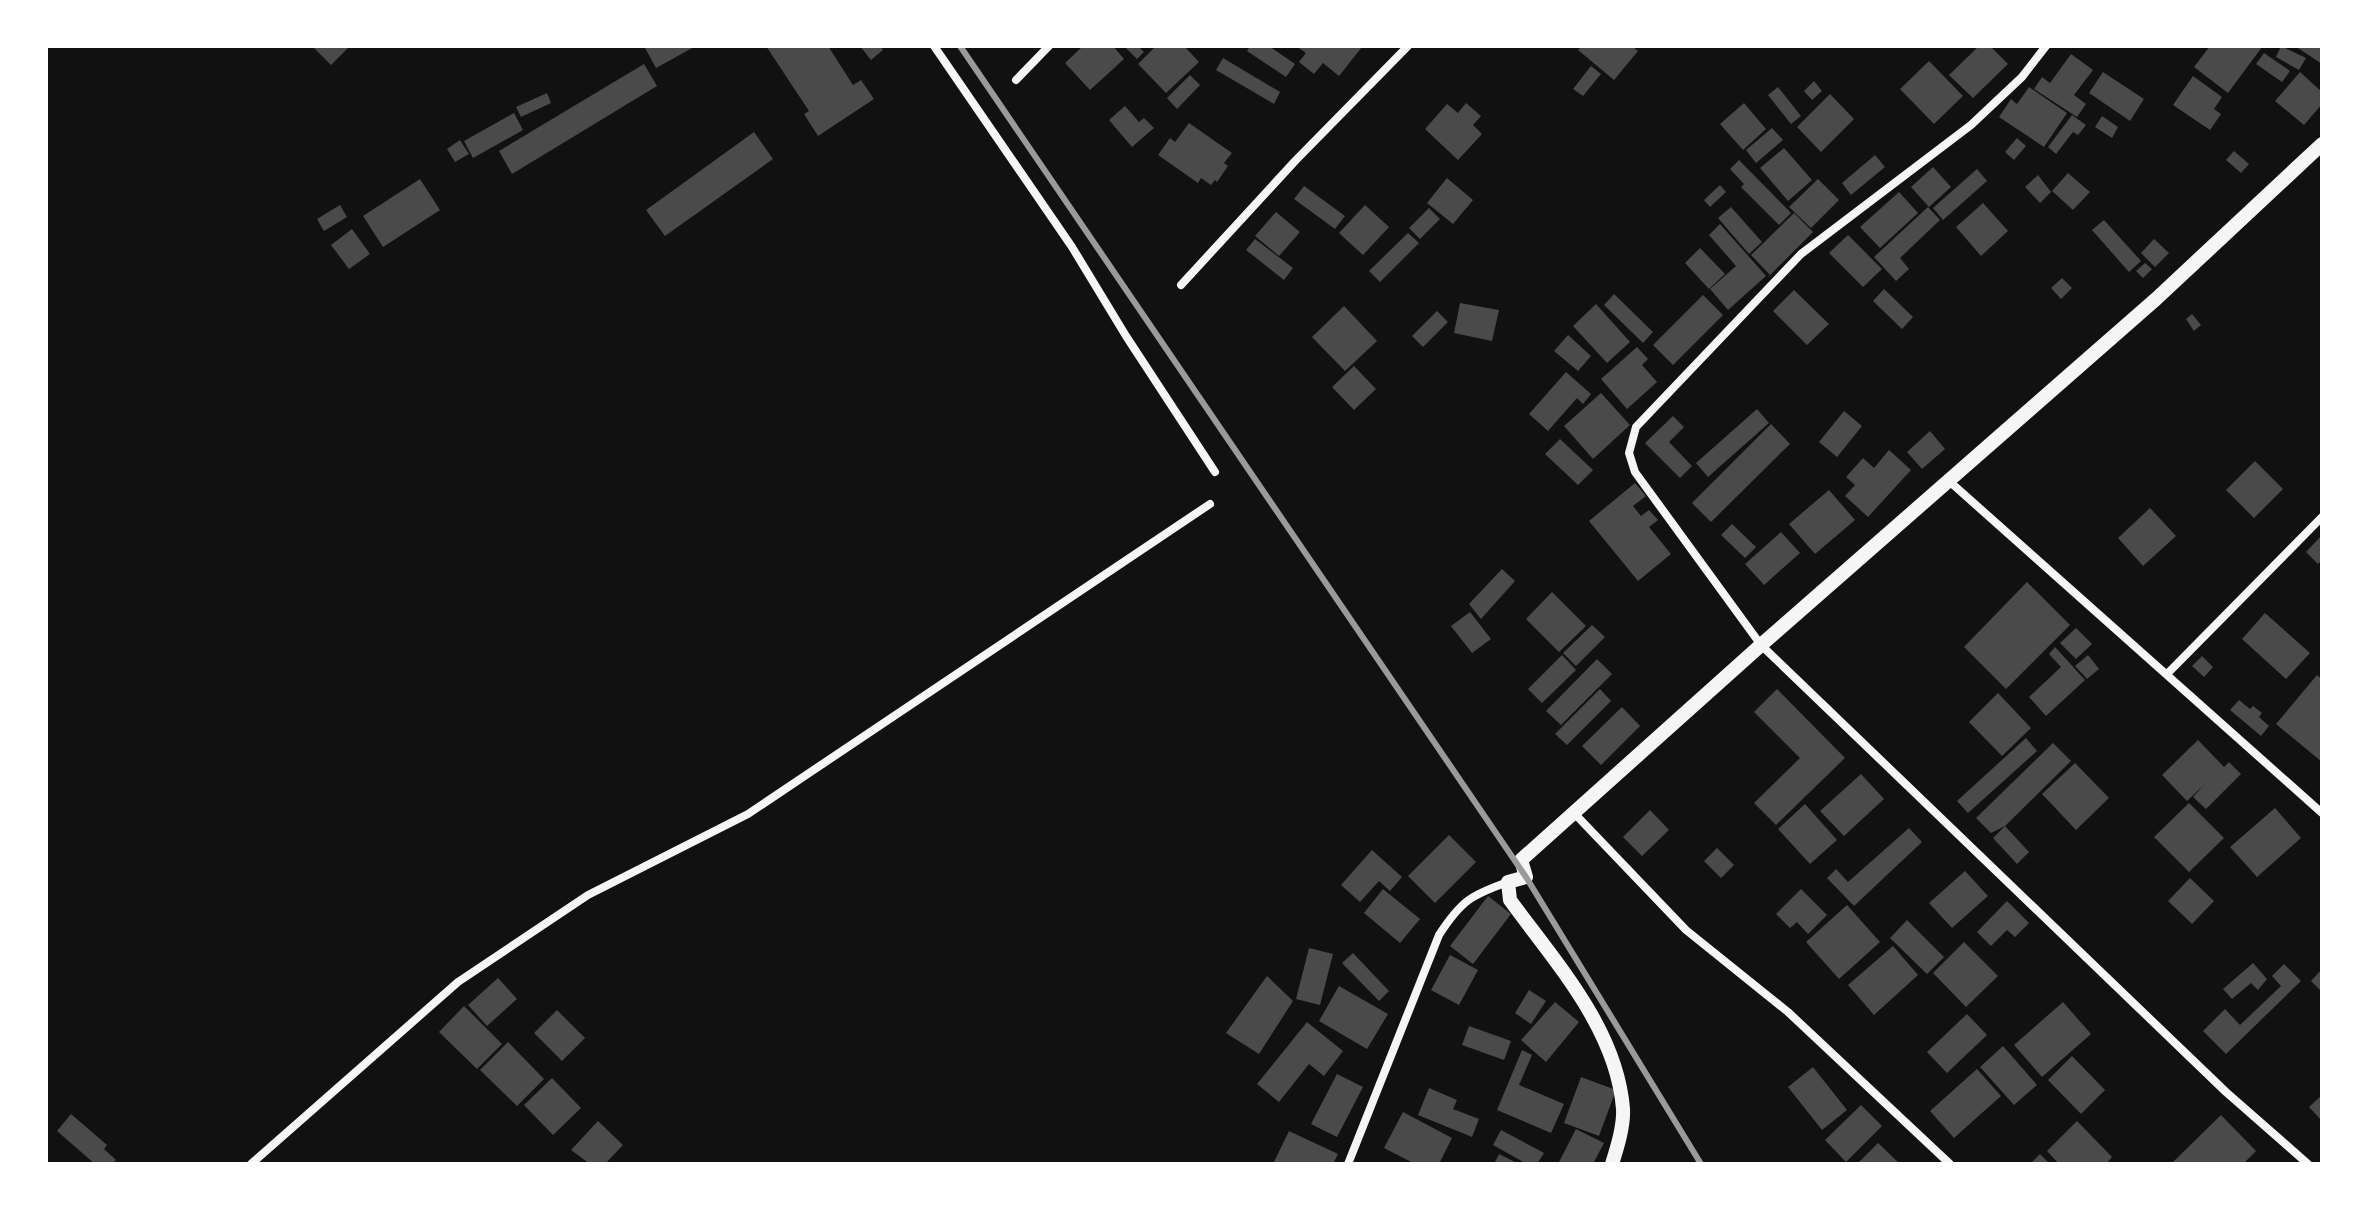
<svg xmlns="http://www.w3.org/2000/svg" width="2368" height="1210" font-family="'Exo 2',sans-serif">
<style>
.building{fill:#4a4a4a}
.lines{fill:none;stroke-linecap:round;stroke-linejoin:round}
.minor{stroke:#f5f5f5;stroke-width:8}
.tertiary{stroke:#f5f5f5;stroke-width:14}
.rail{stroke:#9a9a9a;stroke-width:6}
</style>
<rect width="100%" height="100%" fill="#111"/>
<path class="building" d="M312,46h38l-19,19z
M644,46h52l-40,22z
M766,46h62l25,39 8,-5 13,19 -56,37 -14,-22 5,-3z
M860,46h20l3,4 -12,10z
M1083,46h30l11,13 -34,31 -25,-27z
M1124,46h14l6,6 -7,7z
M1156,46h28l15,16 -33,31 -28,-29z
M1250,46h19l26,18 -9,13 -39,-26z
M1296,46h64l2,1 -23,29 -16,-13 -9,11 -15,-12 7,-9z
M1582,46h50l6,5 -24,29 -36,-30z
M1979,46h11l18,18 -35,34 -24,-23z
M2210,46h51l1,1 -34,46 -34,-26z
M2281,46l25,12 -7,12 -23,-13z
M2295,46h27v18z
M2264,53l26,18 -8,11 -26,-18z
M2071,54l22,16 -19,25 12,9 -9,13 -43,-28 8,-12 8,6z
M1223,58l57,34 -6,12 -58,-34z
M1929,61l34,35 -29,28 -34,-35z
M644,64l13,22 -145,88 -13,-23z
M1591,66l10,8 -18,22 -10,-7z
M2103,72l41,27 -14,22 -41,-28z
M2300,72l22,20v12l-18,21 -29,-24z
M1190,75l10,10 -23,24 -10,-11z
M2193,76l29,21 -8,12 7,5 -11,16 -37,-25z
M1814,81l8,10 -10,9 -8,-9z
M1778,87l23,29 -10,8 -23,-29z
M2029,87l38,26 -23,34 -45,-30 12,-18 6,5z
M547,93l4,10 -30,14 -5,-10z
M1830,94l24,25 -33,33 -24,-25z
M1466,103l15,13 -8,9 9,9 -24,26 -33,-31 22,-25 11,9z
M1744,103l22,26 -23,21 -23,-26z
M1125,106l14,16 5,-4 10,10 -22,19 -23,-27z
M514,113l9,17 -50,28 -9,-17z
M2072,115l14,10 -8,10 -5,-3 -17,22 -8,-7z
M2102,116l16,11 -6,11 -17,-11z
M1189,123l43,30 -8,10 4,3 -11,16 -2,-2 -4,5 -10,-7 -3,5 -40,-28 12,-17 5,4z
M1772,128l11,12 -27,23 -10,-13z
M754,132l19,27 -108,77 -19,-26z
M2017,138l9,8 -12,14 -9,-8z
M460,140l9,14 -14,8 -8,-13z
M1784,148l28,32 -24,21 -28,-33z
M2234,151l15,13 -8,9 -15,-13z
M1875,155l10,12 -34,28 -9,-12z
M1739,160l52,53 -12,12 -38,-38 3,-3 -14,-15z
M1933,167l18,20 -22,20 -18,-20z
M1977,169l10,12 -44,39 -10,-12z
M2068,173l22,19 -17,18 -21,-19z
M2038,175l13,17 -11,11 -15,-16z
M1447,178l26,22 -20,24 -26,-21z
M420,179l20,31 -57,37 -20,-31z
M1818,179l21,21 -28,28 -22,-21z
M1720,185l6,7 -16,15 -6,-7z
M1304,186l41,30 -10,13 -41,-30z
M1899,192l19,21 -38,35 -20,-21z
M1983,203l25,28 -27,25 -25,-29z
M340,205l7,12 -23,14 -7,-12z
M1365,205l24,22 -26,28 -24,-22z
M1731,207l31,35 -13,12 -31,-36z
M1928,207l12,13 -40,38 9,11 -13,12 -22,-24z
M1429,208l11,11 -20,20 -11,-11z
M1276,212l24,20 -21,24 -24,-20z
M1794,213l19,19 -43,43 -19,-20z
M2104,220l37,41 -12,11 -37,-42z
M1720,224l46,52 -38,34 -18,-21 26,-23 -27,-31z
M352,229l18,25 -21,15 -18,-24z
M1408,233l11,10 -39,39 -11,-11z
M1848,235l34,34 -19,18 -34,-34z
M1255,239l38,29 -9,12 -38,-30z
M2154,239l15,14 -14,14 -14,-14z
M1700,248l25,26 -16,15 -24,-26z
M2145,263l7,6 -9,9 -7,-7z
M2062,278l10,10 -11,11 -10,-11z
M1884,289l29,28 -11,12 -29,-28z
M1794,290l35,34 -22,21 -34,-34z
M1614,294l39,38 -10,11 -39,-38z
M1703,295l20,20 -50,50 -20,-20z
M1460,303l39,7 -7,31 -38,-8z
M1596,304l34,38 -23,21 -34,-37z
M1344,306l33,35 -32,30 -33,-34z
M1437,311l11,11 -25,25 -11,-11z
M2192,314l9,11 -7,6 -8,-12z
M1568,335l23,21 -13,15 -24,-20z
M1637,347l11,12 -6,6 15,17 -30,27 -26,-30z
M1354,366l22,23 -22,21 -22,-23z
M1566,372l25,22 -8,10 -6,-6 -29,33 -19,-17z
M1601,393l29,32 -37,34 -29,-33z
M1757,409l12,14 -61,54 -12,-14z
M1844,411l18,15 -25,31 -18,-15z
M1673,416l11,11 -15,15 23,24 -12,12 -35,-35z
M1771,424l19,20 -79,78 -19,-19z
M1930,431l15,18 -23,20 -15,-17z
M1560,439l33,31 -15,15 -33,-31z
M1889,450l22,20 -43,47 -23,-21 10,-11 -9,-8 17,-19 11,10z
M2255,461l28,28 -29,29 -28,-28z
M1635,483l11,13 -13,10 8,10 8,-6 9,10 -9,7 22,27 -33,27 -49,-60z
M1829,490l26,30 -40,34 -26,-30z
M2150,508l26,28 -33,30 -25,-28z
M1732,524l24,23 -11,11 -24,-23z
M1781,532l19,21 -36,32 -19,-21z
M2322,535v25l-4,4 -12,-12z
M1502,569l13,12 -34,38 -12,-15z
M2027,582l43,43 -64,64 -42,-42z
M1552,592l34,34 -27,26 -33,-33z
M1470,612l21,27 -19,14 -21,-27z
M2265,613l45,40 -24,26 -44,-40z
M1592,625l13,12 -29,29 -13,-13z
M2076,628l16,16 -16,15 -16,-16z
M2055,647l30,33 -39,36 -17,-19 32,-30 -12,-13z
M1562,655l14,15 -34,33 -14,-14z
M2088,655l11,14 -12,10 -12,-13z
M2202,656l11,11 -9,10 -12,-11z
M1597,659l15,15 -51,51 -15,-14z
M2317,675l5,4v83l-46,-38z
M1600,689l11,12 -44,44 -12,-11z
M1777,689l68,69 -69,67 -22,-22 46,-45 -46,-46z
M1998,693l33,35 -29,28 -33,-34z
M2239,700l11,9 3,-3 9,7 -3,4 10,9 -8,10 -31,-26z
M1622,707l18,19 -39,39 -19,-19z
M2026,738l11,13 -69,62 -11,-12z
M2198,740l26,27 5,-5 12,12 -35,35 -13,-12 12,-13 -18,17 -25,-26z
M2053,743l18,18 -66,65 -14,7 -15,-15z
M2075,763l34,35 -33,32 -34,-36z
M1861,774l23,25 -40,37 -24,-25z
M2189,803l35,35 -35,34 -35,-35z
M1805,804l32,36 -27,24 -32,-35z
M2275,808l26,30 -44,39 -27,-30z
M1650,810l19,20 -27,26 -19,-19z
M2005,826l24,26 -12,12 -24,-26z
M1909,828l13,14 -68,64 -27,-28 9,-9 12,13z
M1449,835l27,27 -41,41 -27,-27z
M1717,848l17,17 -13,13 -17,-17z
M1372,850l30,27 -12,14 -11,-10 -19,21 -19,-17z
M1965,871l23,25 -36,32 -23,-25z
M2190,878l24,23 -22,23 -24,-23z
M1383,889l37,30 -20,24 -36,-30z
M1801,889l26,26 -19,19 -11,-12 -7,6 -14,-14z
M1488,896l23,18 -38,50 -23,-18z
M2007,901l22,22 -14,14 -8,-7 -16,16 -14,-14z
M1847,905l33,37 -41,37 -33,-37z
M1907,920l37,37 -17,17 -37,-36z
M1964,942l34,34 -32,31 -33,-34z
M1893,946l25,29 -44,40 -26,-30z
M1309,948l24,6 -13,51 -24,-6z
M1353,953l36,38 -10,10 -37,-38z
M1450,955l28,15 -19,35 -28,-15z
M2253,963l14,16 -9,11 -7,-7 -19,16 -9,-10z
M2284,964l17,17 -75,73 -23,-23 22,-22 15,16 41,-39 -9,-10z
M2322,969v23l-11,-11z
M1267,976l26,25 -34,53 -33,-21z
M498,978l19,21 -30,27 -19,-21z
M1339,986l49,28 -21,35 -48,-28z
M1529,990l17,11 -15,23 -16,-11z
M1555,1002l24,20 -33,40 -25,-22z
M2063,1002l28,32 -49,43 -28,-32z
M464,1006l38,38 -25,25 -38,-37z
M557,1010l28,28 -23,23 -28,-28z
M1967,1014l20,21 -40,38 -20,-21z
M1307,1022l36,29 -19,25 -15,-12 -30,38 -22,-18z
M1469,1026l42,15 -7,19 -42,-15z
M508,1042l36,37 -27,27 -37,-36z
M2003,1046l34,39 -23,20 -34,-38z
M1522,1050l10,5 -13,30 45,19 -13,29 -54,-23z
M2072,1056l33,34 -24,24 -33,-34z
M1813,1067l34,43 -25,20 -34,-43z
M1977,1069l24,27 -47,42 -24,-27z
M1337,1074l26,13 -26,50 -26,-13z
M1581,1077l35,13 -17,46 -35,-13z
M552,1078l29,30 -28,27 -29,-30z
M1429,1088l28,12 -4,9 26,10 -7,18 -54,-22z
M2322,1095v26l-13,-14z
M1861,1105l21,21 -36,36 -21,-22z
M1403,1112l49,26 -13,26h-24l-31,-16z
M71,1114l36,31 -3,4 12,11 -4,4h-17l-38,-33z
M2221,1115l35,36 -13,13h-72z
M598,1121l25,24 -18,19h-15l-19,-14z
M2077,1121l35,36 -6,7h-47l-12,-13z
M1576,1129l28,14 -11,21h-35z
M1501,1130l43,23 -7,11h-10l-34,-19z
M1289,1131l49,23 -5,10h-60z
M1878,1143l22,21h-43z
M1499,1154l20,10h-25z
M2040,1154l10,10h-20z"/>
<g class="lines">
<path class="minor" d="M934,46l138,201 54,89 89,136
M2046,46l-24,31 -51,48 -170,129 -165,173 -7,26 6,19 126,173 465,447 82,72
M1016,80l33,-34
M1181,285l115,-125 112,-114
M1949,481l373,332
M2167,674l155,-157
M1574,813l112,117 102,82 162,152
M251,1164l207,-182 130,-87 160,-81 462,-310
M1348,1164l91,-229c22,-34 32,-40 69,-53"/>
<path class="tertiary" d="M1612,1164c5,-16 12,-38 11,-55 -6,-80 -68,-147 -113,-209l-2,-18 18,-5 -5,-17 240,-215 395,-346 166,-155"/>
<path class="rail" d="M960,46l566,831 175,287"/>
</g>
<rect width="2368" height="1210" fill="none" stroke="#ffffff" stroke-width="96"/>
</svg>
